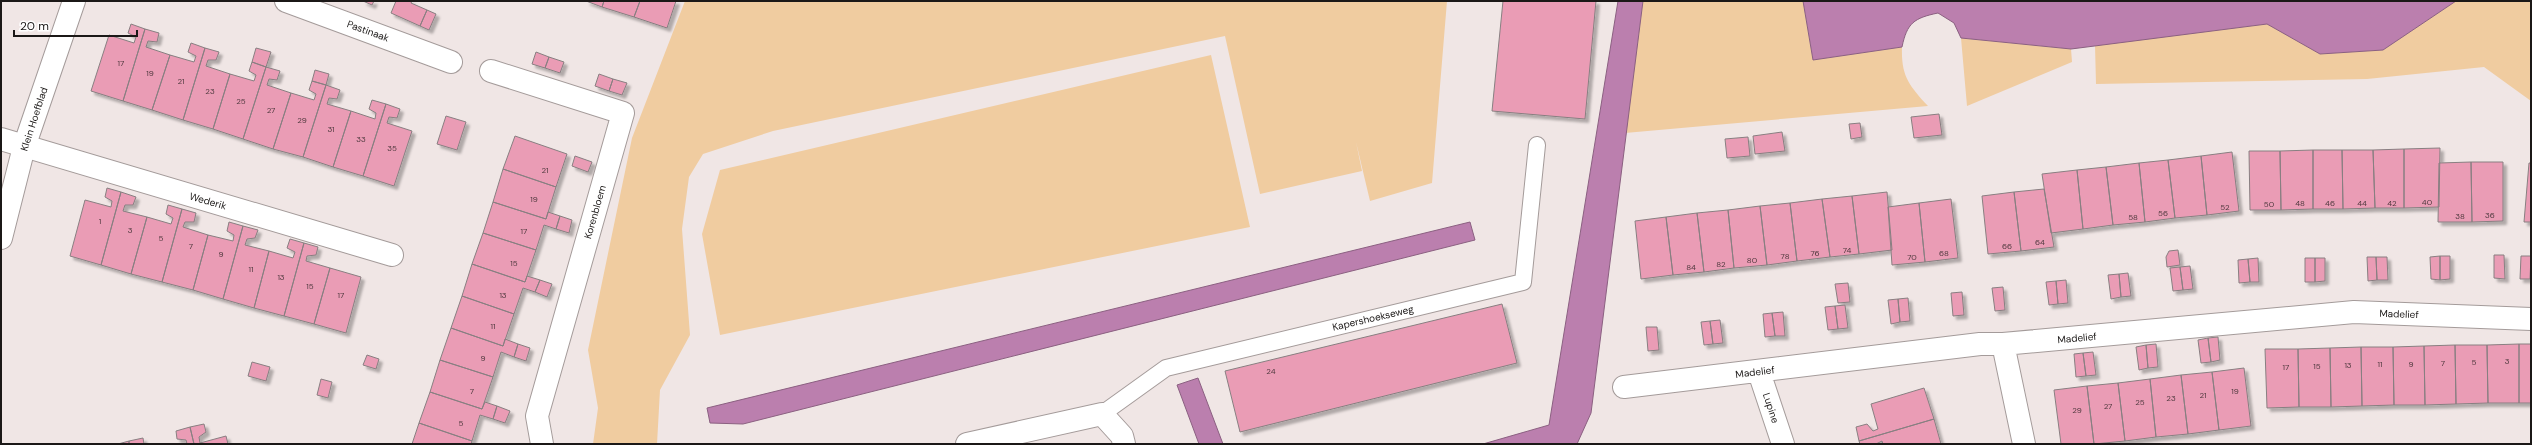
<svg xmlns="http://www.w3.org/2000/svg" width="2532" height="445" font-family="'DM Sans',sans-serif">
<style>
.green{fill:#f0cca0}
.water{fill:#bb7fae;stroke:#8b6081}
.building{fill:#ea9cb5;stroke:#887f81;filter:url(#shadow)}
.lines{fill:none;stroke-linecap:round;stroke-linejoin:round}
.service-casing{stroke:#a49b9a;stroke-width:18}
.pedestrian-casing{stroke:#a49b9a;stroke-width:24}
.minor-casing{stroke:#a49b9a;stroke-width:24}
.service{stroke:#fff;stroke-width:16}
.pedestrian{stroke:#fff;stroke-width:22}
.minor{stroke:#fff;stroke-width:22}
.labels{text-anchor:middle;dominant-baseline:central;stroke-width:3.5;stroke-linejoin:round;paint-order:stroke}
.number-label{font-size:8px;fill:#4f393e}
.street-label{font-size:10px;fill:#1b1817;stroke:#fff}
</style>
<defs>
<filter id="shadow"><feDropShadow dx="3.5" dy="3.5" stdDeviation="1" flood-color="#0004"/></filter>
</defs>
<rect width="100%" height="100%" fill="#f0e6e5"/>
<path class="green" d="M685,1h762l-15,182 -62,18 -14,-59 6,29 -102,23 -35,-158 -452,95 -70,23 -14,23 -7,52 8,106 -30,55 -3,54h-64l5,-36 -10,-58 44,-212z
M1643,1h160l10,59 89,-13c-1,29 7,38 26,59l-303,27z
M2456,1h75v100l-47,-34 -117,12 -271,5 -1,-39 172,-21 53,30 63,-4z
M1961,38l110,11 1,13 -105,44z
M1211,55l39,172 -530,108 -18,-101 18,-64z"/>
<path class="water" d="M1618,1h25l-52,412 -14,31h-94l66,-19z
M1803,1h653l-73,49 -63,4 -53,-30 -196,25 -110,-11 -7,-15 -16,-10c-24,5 -31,10 -36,34l-89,13z
M1470,222l5,18 -732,184 -33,-1 -3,-15z
M1198,378l25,66h-24l-22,-59z"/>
<path class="building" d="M363,1h11l-2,4z
M396,1h16l-1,2 16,7 -7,16 -29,-13z
M586,1h18l-2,6z
M604,1h36l-6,16 -32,-10z
M640,1h36l-9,27 -33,-11z
M1503,1h93l-11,118 -93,-8z
M427,10l9,4 -7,16 -9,-4z
M131,24l14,5 -22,72 -32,-10 18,-56 25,8 2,-6 -8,-4z
M145,29l14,4 -2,9 -9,-1 -2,6 24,8 -18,55 -29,-9z
M191,43l14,5 -22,72 -31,-10 18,-55 24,7 2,-6 -8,-4z
M205,48l14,4 -3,8h-8l-2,6 24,8 -17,55 -30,-9z
M256,48l15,4 -5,15 -14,-5z
M536,52l13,5 -4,11 -13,-4z
M549,57l15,5 -4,11 -15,-5z
M252,62l14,5 -23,72 -30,-10 17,-55 24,7 2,-6 -7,-4z
M266,67l14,4 -3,9 -8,-1 -2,6 24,8 -18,56 -30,-10z
M315,70l14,4 -3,11 -14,-4z
M599,74l14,5 -4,12 -14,-5z
M613,79l14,4 -5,12 -13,-4z
M312,81l14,4 -23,72 -30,-8 18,-56 23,7 2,-6 -7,-4z
M326,85l14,5 -3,9 -8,-1 -2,6 24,7 -18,56 -30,-10z
M372,100l14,4 -23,72 -30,-9 18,-56 24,8 1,-6 -7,-4z
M386,104l14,5 -3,9 -8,-1 -2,6 25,8 -18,55 -31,-10z
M1939,114l3,21 -28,3 -3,-21z
M446,116l20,6 -9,28 -20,-6z
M1860,123l2,14 -11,2 -2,-15z
M1782,132l3,19 -30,3 -2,-18z
M515,136l52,18 -11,33 -53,-18z
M1748,137l2,19 -23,2 -2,-19z
M2440,148l-1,59 -35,1v-59z
M2404,149v59h-29l-2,-58z
M2313,150v59l-32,1 -1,-59z
M2313,150h29l1,59h-30z
M2342,150h31l2,58 -32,1z
M2249,151h31l1,59h-31z
M2232,152l7,59 -32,4 -6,-59z
M575,156l17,6 -4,10 -16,-6z
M2201,156l6,59 -32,3 -7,-58z
M2168,160l7,58 -30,4 -6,-59z
M2471,162h32v59l-31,1z
M2471,162l1,60h-34l1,-59z
M2139,163l6,59 -32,3 -7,-58z
M2529,163h2v59h-7z
M2106,167l7,58 -30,4 -6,-59z
M503,169l53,18 -10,32 -53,-17z
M2077,170l6,59 -32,4 -9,-59z
M107,188l14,4 -20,73 -31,-9 15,-56 26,7 1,-6 -7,-4z
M2044,189l10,58 -33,4 -7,-59z
M121,192l15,5 -3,8h-8l-2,6 24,6 -16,57 -30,-9z
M1887,192l5,58 -33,4 -7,-58z
M2014,192l7,59 -33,3 -6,-58z
M1852,196l7,58 -29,3 -8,-58z
M1822,199l8,58 -33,4 -7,-58z
M1951,199l7,59 -33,4 -6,-59z
M493,202l53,17 2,-7 12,4 -4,13 -12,-4 -8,25 -53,-17z
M1790,203l7,58 -30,4 -7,-59z
M1919,203l6,59 -33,3 -4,-58z
M168,205l14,4 -20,73 -31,-8 16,-57 24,7 2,-6 -7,-4z
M1760,206l7,59 -33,3 -6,-58z
M182,209l14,4 -2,9h-9l-2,5 25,8 -15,55 -31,-8z
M1728,210l6,58 -30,4 -7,-59z
M1697,213l7,59 -31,3 -7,-58z
M560,216l12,4 -3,13 -13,-4z
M1666,217l7,58 -32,4 -6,-58z
M229,222l14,4 -20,73 -30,-9 15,-55 25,6 1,-6 -7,-4z
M243,226l15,4 -3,8 -8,1 -2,6 24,6 -15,57 -31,-9z
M483,233l53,17 -11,32 -53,-18z
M290,239l14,4 -20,73 -30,-8 15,-57 24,7 2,-6 -8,-4z
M304,243l14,4 -2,8 -9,1 -1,5 24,7 -16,56 -30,-8z
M2178,250l2,15 -13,2 -1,-10 3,-6z
M2494,255h10l1,24 -11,-1z
M2440,256h10v23l-10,1z
M2440,256v24l-9,-1 -1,-22z
M2521,256h10l-1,23h-10z
M2367,257h9l1,23 -9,1z
M2376,257h11l1,23h-11z
M2258,258l1,24h-9l-2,-23z
M2305,258h10v24h-10z
M2315,258h10v23l-10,1z
M2248,259l2,23 -11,1 -1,-23z
M472,264l53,18 2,-6 13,4 -5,12 -12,-4 -9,26 -52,-18z
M2190,266l3,23 -10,1 -3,-23z
M2180,267l3,23 -10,1 -3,-23z
M330,268l31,9 -15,56 -32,-9z
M2128,273l3,23 -10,1 -2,-23z
M2119,274l2,23 -10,2 -3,-24z
M540,280l12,4 -5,13 -12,-5z
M2066,280l2,23 -10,1 -2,-23z
M2056,281l2,23 -9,1 -3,-23z
M1848,283l2,19 -12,1 -3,-19z
M2003,287l2,23 -10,1 -3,-23z
M1962,292l2,23 -11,1 -2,-23z
M462,296l52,18 -11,32 -52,-18z
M1908,298l2,23 -10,1 -2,-23z
M1898,299l2,23 -9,2 -3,-24z
M1502,304l15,59 -277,69 -15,-61z
M1845,305l3,23 -10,1 -3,-23z
M1835,306l3,23 -10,1 -3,-23z
M1783,312l2,24h-10l-3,-23z
M1772,313l3,23 -10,1 -2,-23z
M1720,320l3,23 -10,1 -3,-23z
M1710,321l3,23 -9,1 -3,-23z
M1646,327h11l2,23 -11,1z
M451,328l52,18 2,-7 13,5 -4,13 -13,-5 -8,25 -53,-17z
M2218,337l2,23 -9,2 -3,-24z
M2208,338l3,24 -10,1 -3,-23z
M518,344l12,4 -4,13 -12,-4z
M2156,344l2,23 -10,1 -2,-23z
M2519,344h12v59h-12z
M2519,344v59h-31l-1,-58z
M2146,345l2,23 -9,2 -3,-23z
M2455,345l1,59 -31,1 -1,-59z
M2455,345h32l1,58 -32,1z
M2424,346l1,59h-31l-1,-58z
M2361,347h32l1,58 -32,1z
M2361,347l1,59 -31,1 -1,-59z
M2330,348l1,59h-32l-1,-58z
M2265,349h33l1,58 -32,1z
M2093,352l3,23 -10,1 -3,-23z
M2083,353l3,23 -10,1 -2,-23z
M367,355l12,4 -3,10 -13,-4z
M440,360l53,17 -11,32 -52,-17z
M252,362l18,5 -4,14 -18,-5z
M2244,368l7,58 -32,4 -7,-58z
M2212,372l7,58 -31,4 -7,-59z
M2181,375l7,59 -32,3 -6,-58z
M321,379l11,3 -4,16 -11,-3z
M2150,379l6,58 -31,4 -7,-58z
M2118,383l7,58 -31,3 -7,-58z
M2087,386l7,58h-33l-7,-54z
M1924,388l10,31 -75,22 -3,-14 11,-3 6,7 5,-2 -7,-25z
M430,392l52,17 3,-7 12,4 -4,13 -13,-4 -8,26 -53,-18z
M497,406l13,5 -5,12 -12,-4z
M1934,419l7,25h-58l-1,-3 -6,3h-16l-1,-3z
M419,423l53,18 -1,3h-59z
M204,424l2,8 -7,5 1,6 26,-7 2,8h-34l-4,-17z
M190,427l4,17h-7l-1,-4 -9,-1 -1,-8z
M143,438l1,6h-15v-3z
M129,441v3h-11z"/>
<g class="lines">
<defs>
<path id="service" d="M1102,414l64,-46 357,-86 14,-137"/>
<path id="pedestrian" d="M1,139l391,116"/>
<path id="minor" d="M286,1l165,61
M491,71l132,42 -86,303 5,28
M1,238l23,-91 50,-146
M2003,344l21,100
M1759,372l24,72
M1624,387l356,-43h23l351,-32 177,7
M967,444l135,-30 20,22 2,8"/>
</defs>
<use href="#service" class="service-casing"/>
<use href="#pedestrian" class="pedestrian-casing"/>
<use href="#minor" class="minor-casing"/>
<use href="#service" class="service"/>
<use href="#pedestrian" class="pedestrian"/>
<use href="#minor" class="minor"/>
</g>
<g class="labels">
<g class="number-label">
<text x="121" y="63">17</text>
<text x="150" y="73">19</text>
<text x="181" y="81">21</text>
<text x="210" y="91">23</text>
<text x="241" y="101">25</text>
<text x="271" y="110">27</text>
<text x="302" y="120">29</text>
<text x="331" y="129">31</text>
<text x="361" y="139">33</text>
<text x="392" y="148">35</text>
<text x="545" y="170">21</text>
<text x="534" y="199">19</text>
<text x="2427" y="202">40</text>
<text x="2300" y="203">48</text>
<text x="2330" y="203">46</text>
<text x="2362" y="203">44</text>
<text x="2392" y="203">42</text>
<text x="2269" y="204">50</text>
<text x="2225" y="207">52</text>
<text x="2163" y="213">56</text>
<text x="2490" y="215">36</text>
<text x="2460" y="216">38</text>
<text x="2133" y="217">58</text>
<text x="100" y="221">1</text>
<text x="130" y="230">3</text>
<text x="524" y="231">17</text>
<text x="161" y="238">5</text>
<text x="2040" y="242">64</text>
<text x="191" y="246">7</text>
<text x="2007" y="246">66</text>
<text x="1847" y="250">74</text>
<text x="1815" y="253">76</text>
<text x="1944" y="253">68</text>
<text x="221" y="254">9</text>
<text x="1785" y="256">78</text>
<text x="1912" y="257">70</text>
<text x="1752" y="260">80</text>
<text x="514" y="263">15</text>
<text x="1721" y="264">82</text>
<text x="1691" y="267">84</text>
<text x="251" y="269">11</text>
<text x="281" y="277">13</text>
<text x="310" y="286">15</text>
<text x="341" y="295">17</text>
<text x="503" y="295">13</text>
<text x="493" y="326">11</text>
<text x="483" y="358">9</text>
<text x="2507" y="361">3</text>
<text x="2474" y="362">5</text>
<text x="2443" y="363">7</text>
<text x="2380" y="364">11</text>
<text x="2411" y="364">9</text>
<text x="2348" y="365">13</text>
<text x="2317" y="366">15</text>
<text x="2286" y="367">17</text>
<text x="1271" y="371">24</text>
<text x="472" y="391">7</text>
<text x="2235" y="391">19</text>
<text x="2203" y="395">21</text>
<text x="2171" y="398">23</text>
<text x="2140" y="402">25</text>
<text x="2108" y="406">27</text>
<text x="2077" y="410">29</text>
<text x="461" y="423">5</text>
</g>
<g class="street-label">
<text transform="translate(368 31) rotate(20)">Pastinaak</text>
<text transform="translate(34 119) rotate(-72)">Klein Hoefblad</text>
<text transform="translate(208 201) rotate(16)">Wederik</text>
<text transform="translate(595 212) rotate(-74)">Korenbloem</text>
<text transform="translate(2399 314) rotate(2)">Madelief</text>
<text transform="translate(1373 318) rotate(-13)">Kapershoekseweg</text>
<text transform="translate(2077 338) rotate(-5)">Madelief</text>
<text transform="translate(1755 372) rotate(-7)">Madelief</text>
<text transform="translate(1771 408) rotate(72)">Lupine</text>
</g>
</g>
<rect width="2532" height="445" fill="none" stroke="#1b1817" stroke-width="4"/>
<path d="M14 30v6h123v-6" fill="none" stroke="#1b1817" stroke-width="2"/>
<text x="20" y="30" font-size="12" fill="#1b1817" stroke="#ffffff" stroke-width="3" paint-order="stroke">20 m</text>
</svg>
